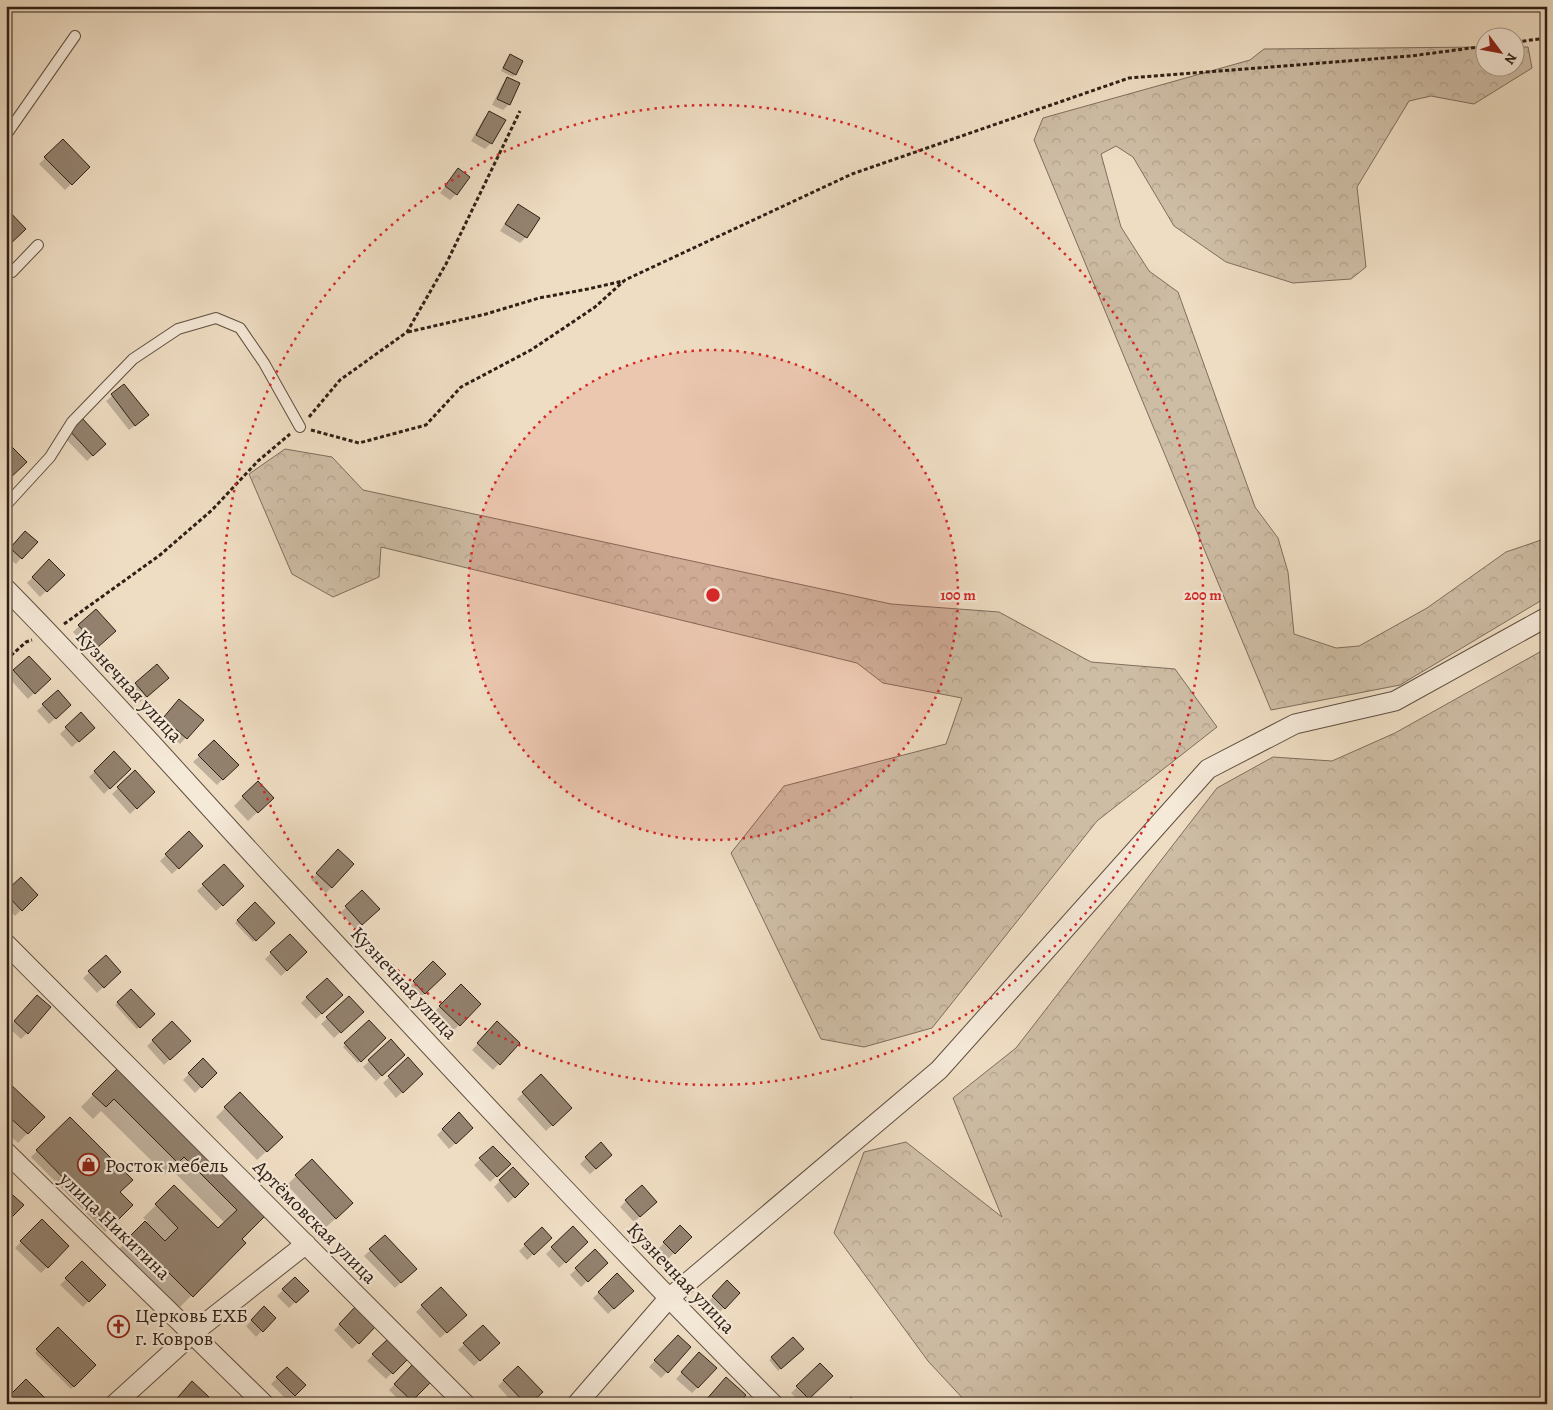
<svg xmlns="http://www.w3.org/2000/svg" width="1553" height="1410" font-family="Alegreya,serif">
<style>
.forest{fill:url(#forest-crowns);stroke:#7e6e5d}
.shadow{fill:#0003}
.building{fill:#93826f;stroke:#2f2015}
.lines{fill:none;stroke-linecap:round;stroke-linejoin:round}
.lane-casing{stroke:#5f4f40;stroke-width:12}
.street-casing{stroke:#5f4f40;stroke-width:21}
.path{stroke:#2f2015;stroke-width:3;stroke-dasharray:4 2.5;stroke-linecap:butt}
.lane{stroke:#f5e9d8;stroke-width:10}
.street{stroke:#f5e9d8;stroke-width:19}
.ring{fill:none;stroke:#d62828;stroke-width:2.5;stroke-dasharray:2.5 5}
.labels{text-anchor:middle;dominant-baseline:central;stroke-width:4.5;stroke-linejoin:round;paint-order:stroke}
.street-label{font-size:20px;fill:#2f2015;stroke:#f5e9d8}
.poi-label{font-size:20px;fill:#2f2015;stroke:#f5e9d8;text-anchor:start}
.centre{fill:#d62828;stroke:#f5e9d8;stroke-width:2.5}
.ring-label{font-size:15px;text-anchor:middle;font-weight:bold;fill:#d62828;stroke:#f5e9d8;stroke-width:4.5;stroke-linejoin:round;paint-order:stroke}
</style>
<defs>
<pattern id="forest-crowns" width="20" height="18" patternUnits="userSpaceOnUse" patternTransform="scale(1.25)"><rect width="20" height="18" fill="#cebda5"/><path d="M2 6a3 3 0 1 1 6 0M12 15a3 3 0 1 1 6 0" fill="none" stroke="#b1a28d"/></pattern>
</defs>
<rect width="100%" height="100%" fill="#efddc3"/>
<filter id="stains"><feTurbulence type="fractalNoise" baseFrequency=".004" numOctaves="4"/><feColorMatrix values="0 0 0 0 .2 0 0 0 0 .09 0 0 0 0 .02 0 0 0 .5 -.17"/></filter>
<radialGradient id="worn" r=".72"><stop offset=".6" stop-color="#630" stop-opacity="0"/><stop offset="1" stop-color="#630" stop-opacity=".3"/></radialGradient>
<path class="forest" d="M1485,47l1,21h30v-21h12l4,21 -58,36 -43,-8 -22,5 -52,86 9,80 -15,12 -58,4 -67,-21 -52,-36 -41,-69 -17,-11 -15,8 20,73 28,44 29,21 77,215 23,31 10,34 6,62 42,14 23,-2 68,-38 79,-56 41,-14v59l-147,88 -129,25 -237,-570 9,-22 207,-58 14,-11z
M285,449l47,8 31,33 528,114 108,8 92,50 84,7 42,58 -120,94 -165,207 -68,19 -43,-8 -90,-186 53,-67 162,-42 16,-46 -79,-15 -26,-20 -476,-116 -2,30 -46,20 -41,-23 -43,-100z
M1547,648v756h-579l-40,-43 -94,-128 30,-81 42,-10 96,75 -49,-119 63,-50 201,-260 56,-31 59,4 63,-28z"/>
<path class="shadow" d="M510,55l5,19 -2,3 -12,-6z
M507,79l2,25 -6,6 -11,-5 10,-20z
M490,112l1,31 -6,6 -14,-8 13,-23z
M63,141l25,26 -23,23 -26,-26z
M458,170l-2,24 -6,6 -10,-7z
M518,206l8,31 -6,6 -20,-12 12,-19z
M124,386l17,35 -12,9 -23,-29z
M82,420l23,24 -18,17 -23,-24z
M19,538l2,20 -5,6 -10,-8v-3z
M49,561l14,14 -23,22 -13,-14z
M79,626l35,4 -23,22 -18,-20z
M6,636l4,4 -4,3z
M157,666l4,18 -21,18 -10,-12z
M14,671l35,8 -21,20 -20,-22z
M58,691l12,14 -21,19 -12,-13z
M173,707l29,13 -22,24 -22,-19z
M80,714l13,14 -21,19 -12,-13z
M214,742l23,23 -20,20 -24,-23z
M114,753l15,16 -25,25 -15,-17z
M135,772l18,20 -23,22 -18,-20z
M258,782l5,25 -15,14 -14,-15z
M189,833l7,19 -24,22 -12,-13z
M338,851l14,14 -26,28 -15,-13z
M224,866l18,20 -26,25 -19,-20z
M362,892l10,23 -16,15 -16,-17z
M6,893l30,2 -21,21 -9,-10z
M255,904l18,19 -20,19 -18,-19z
M306,952l-25,24 -16,-17 6,-6z
M106,957l13,15 -22,21 -14,-15z
M433,963l11,11 -25,25 -11,-11z
M326,979l15,16 -25,24 -15,-16z
M461,985l19,19 -27,27 -19,-19z
M131,991l22,23 -16,15 -22,-24z
M349,998l7,19 -22,21 -13,-14z
M31,1002l-4,31 -6,6 -12,-11z
M172,1022l17,19 -25,24 -17,-19z
M369,1022l16,16 -27,25 -15,-16z
M497,1023l21,20 -25,27 -21,-20z
M391,1041l13,14 -28,26 -13,-14z
M408,1059l14,15 -26,24 -13,-15z
M203,1060l12,13 -20,20 -12,-13z
M119,1068l147,146 -26,25 4,4 -65,65 -60,-59 28,-28 -4,-3 31,-31 44,43 7,-7 -54,-54 -6,5 -64,-63 -8,8 -12,-12z
M541,1076l23,38 -18,17 -29,-32z
M6,1086l37,31 -25,26 -12,-11z
M225,1108l47,38 -15,14 -41,-43z
M459,1114l7,20 -17,15 -12,-14z
M70,1118l49,74 12,13 -26,27 -74,-75z
M493,1147l16,17 -19,18 -16,-17z
M586,1158l19,3 -15,13 -10,-10z
M513,1168l15,16 -20,19 -14,-16z
M296,1176l46,37 -16,14 -39,-42z
M626,1201l23,7 -15,14 -14,-15z
M42,1221l26,25 -27,27 -26,-25z
M680,1227l10,10 -22,22 -10,-10z
M573,1228l14,14 -28,26 -13,-14z
M542,1229l9,9 -24,22 -8,-9z
M385,1236l30,33 -20,19 -31,-32z
M595,1251l11,12 -25,24 -11,-12z
M82,1263l22,22 -21,22 -23,-22z
M617,1275l9,22 -18,17 -15,-16z
M295,1278l12,13 -18,17 -12,-12z
M727,1282l11,11 -20,21 -11,-11z
M422,1306l37,15 -19,17 -24,-26z
M264,1308l10,10 -18,19 -10,-11z
M356,1308l19,18 -23,23 -18,-19z
M483,1326l15,17 -24,23 -16,-16z
M58,1329l36,36 -23,24 -36,-36z
M793,1339l9,10 -24,22 -9,-11z
M388,1340l18,19 -20,20 -19,-18z
M672,1342l-5,30 -6,6 -12,-11z
M693,1360l5,27 -6,6 -16,-14z
M820,1365l11,11 -29,28 -11,-11z
M412,1367l16,16 -21,21h-4l-14,-14z
M518,1367l10,37h-14l-16,-18z
M287,1368l17,17 -16,16 -17,-17z
M26,1381l23,23h-43v-4z"/>
<path class="building" d="M510,54l13,7 -7,14 -13,-7z
M507,77l13,6 -10,22 -13,-6z
M489,111l17,9 -14,24 -16,-9z
M63,139l27,28 -18,18 -28,-28z
M458,168l12,9 -13,18 -12,-9z
M518,204l22,14 -13,20 -22,-14z
M6,208l20,21 -20,19z
M124,384l25,31 -14,11 -24,-32z
M82,418l24,26 -13,12 -24,-26z
M7,442l20,20 -21,20v-40z
M25,531l13,11 -16,17 -12,-11z
M49,559l16,16 -18,17 -15,-15z
M96,609l20,22 -18,16 -20,-22z
M29,656l22,23 -16,15 -22,-24z
M157,664l12,14 -22,19 -12,-14z
M58,690l13,15 -15,14 -14,-15z
M179,699l25,21 -17,19 -24,-21z
M81,712l14,16 -16,14 -14,-15z
M214,740l25,25 -16,15 -25,-25z
M114,751l17,18 -21,20 -16,-18z
M135,770l20,22 -18,17 -20,-22z
M258,781l16,17 -16,15 -16,-17z
M189,831l14,15 -24,23 -14,-15z
M338,849l16,15 -22,24 -16,-15z
M224,864l20,22 -21,20 -21,-22z
M21,877l17,18 -16,16 -16,-17v-3z
M362,890l18,19 -18,16 -17,-19z
M255,902l20,21 -19,18 -19,-21z
M290,934l17,18 -20,19 -17,-19z
M106,955l15,17 -17,16 -16,-17z
M433,961l13,13 -21,20 -12,-13z
M327,978l16,17 -21,19 -16,-17z
M461,984l20,20 -21,22 -21,-20z
M131,989l24,25 -15,14 -23,-26z
M37,995l14,12 -23,27 -14,-13z
M349,996l15,16 -23,21 -15,-16z
M369,1020l17,18 -25,24 -17,-19z
M172,1021l19,20 -21,19 -18,-20z
M497,1021l23,22 -20,22 -23,-22z
M391,1039l14,16 -23,21 -14,-16z
M408,1057l15,17 -20,19 -15,-17z
M203,1058l14,15 -15,15 -14,-15z
M119,1067l148,147 -25,25 4,4 -53,54 -62,-62 14,-14 20,20 13,-13 -23,-24 19,-19 44,43 19,-18 -53,-53 -6,6 -64,-64 -8,8 -14,-13z
M541,1074l31,34 -19,18 -31,-34z
M8,1082l37,35 -17,17 -22,-20v-30z
M240,1092l43,45 -16,15 -43,-45z
M459,1112l14,16 -17,16 -14,-15z
M70,1117l63,63 -13,12 13,13 -22,22 -75,-77z
M601,1142l11,13 -16,14 -11,-12z
M493,1146l18,18 -14,13 -18,-19z
M312,1159l41,44 -17,16 -41,-44z
M513,1167l16,17 -14,14 -16,-18z
M642,1185l15,17 -17,15 -15,-17z
M6,1189l18,16 -17,17 -1,-1z
M42,1219l27,27 -21,22 -28,-27z
M680,1225l12,12 -17,17 -12,-12z
M573,1226l15,16 -22,21 -15,-16z
M542,1227l10,11 -18,17 -10,-11z
M385,1235l32,34 -16,14 -32,-34z
M595,1249l13,14 -20,19 -13,-14z
M82,1261l24,24 -17,17 -24,-24z
M617,1273l17,18 -20,18 -16,-17z
M295,1277l14,14 -13,12 -14,-14z
M727,1280l13,13 -15,16 -13,-13z
M441,1287l26,28 -20,18 -26,-28z
M264,1306l12,12 -13,14 -12,-12z
M356,1306l20,20 -17,18 -20,-20z
M483,1325l17,18 -20,18 -17,-18z
M58,1327l38,38 -22,22 -38,-38z
M678,1335l13,12 -23,26 -14,-13z
M793,1337l11,12 -23,20 -10,-12z
M388,1339l20,20 -15,15 -21,-20z
M699,1352l18,16 -19,20 -17,-16z
M820,1363l13,13 -24,23 -13,-13z
M412,1365l18,18 -18,18 -18,-17z
M518,1366l25,26 -13,12h-4l-23,-24z
M287,1367l19,18 -11,11 -19,-19z
M726,1377l20,18 -7,9h-32l-2,-3z
M26,1379l25,25h-35l-7,-8z
M192,1381l17,16 -7,7h-30z
M851,1397l7,7h-15z"/>
<g class="lines">
<defs>
<path id="lane" d="M6,135l69,-99
M6,272h6l26,-27
M6,505l44,-48 22,-35 61,-63 45,-30 38,-11 24,10 24,35 36,64"/>
<path id="street" d="M6,589c95,96 184,198 276,297 161,174 323,349 491,518
M6,944l459,460
M6,1152l258,252
M115,1404l78,-71 113,-89
M577,1404l91,-105 271,-229 269,-301 87,-45 100,-23 152,-84"/>
</defs>
<use href="#lane" class="lane-casing"/>
<use href="#street" class="street-casing"/>
<path class="path" d="M1516,42l31,-4
M408,332l78,-18 53,-16 49,-9 35,-8
M309,417l31,-37 67,-48 39,-68 74,-153
M311,430l48,13 67,-18 35,-38 70,-37 64,-43 30,-27 227,-106 277,-96 282,-22 75,-10
M64,624l96,-69 52,-45 46,-49 32,-27
M6,660l20,-18 6,-2"/>
<use href="#lane" class="lane"/>
<use href="#street" class="street"/>
</g>
<circle cx="713" cy="595" r="245" fill="#d62828" fill-opacity=".12"/>
<g class="ring">
<circle cx="713" cy="595" r="245"/>
<circle cx="713" cy="595" r="490"/>
</g>
<defs>
<symbol id="shop-ring" viewBox="-11 -11 22 22"><circle r="9.5" fill="#f5e9d8" stroke="#8f2418" stroke-width="1.5"/><path d="M-5-2.5h2.3a2.7 3.5 0 0 1 5.4 0H5L5.5 6h-11ZM-1.5-2.5h3a1.5 2.3 0 0 0-3 0Z" fill="#8f2418"/></symbol>
<symbol id="church-ring" viewBox="-11 -11 22 22"><circle r="9.5" fill="#f5e9d8" stroke="#8f2418" stroke-width="1.5"/><path d="M-1.2-6h2.4v3.5h3.3v2.4h-3.3V6h-2.4V-.1h-3.3v-2.4h3.3Z" fill="#8f2418"/></symbol>
</defs>
<g fill-rule="evenodd">
<use href="#shop-ring" x="76" y="1152" width="25" height="25"/>
<use href="#church-ring" x="106" y="1314" width="25" height="25"/>
</g>
<g class="labels">
<g class="street-label">
<text transform="translate(129 686) rotate(47)">Кузнечная улица</text>
<text transform="translate(404 983) rotate(47)">Кузнечная улица</text>
<text transform="translate(315 1222) rotate(45)">Артёмовская улица</text>
<text transform="translate(115 1226) rotate(44)">улица Никитина</text>
<text transform="translate(681 1278) rotate(46)">Кузнечная улица</text>
</g>
<g class="poi-label">
<text x="105" y="1165">Росток мебель</text>
<text x="135" y="1315">Церковь ЕХБ<tspan x="135" dy="23">г. Ковров</tspan></text>
</g>
</g>
<circle cx="713" cy="595" r="8" class="centre"/>
<g class="ring-label">
<text x="958" y="600">100 m</text>
<text x="1203" y="600">200 m</text>
</g>
<rect width="1553" height="1410" fill="none" stroke="#efddc3" stroke-width="25"/>
<rect x="8" y="8" width="1538" height="1395" fill="none" stroke="#2f2015" stroke-width="2.5"/>
<rect x="12" y="12" width="1528" height="1385" fill="none" stroke="#2f2015"/>
<g transform="translate(1500 52) rotate(122)"><circle r="24" fill="#f5e9d8" stroke="#a6998a"/>
<path d="M0-4L9 19L0 12L-9 19Z" fill="#8f2418"/>
<text y="-8" font-size="14" font-weight="bold" text-anchor="middle" fill="#2f2015">N</text>
</g>
<rect width="100%" height="100%" filter="url(#stains)"/>
<rect width="100%" height="100%" fill="url(#worn)"/>
</svg>
